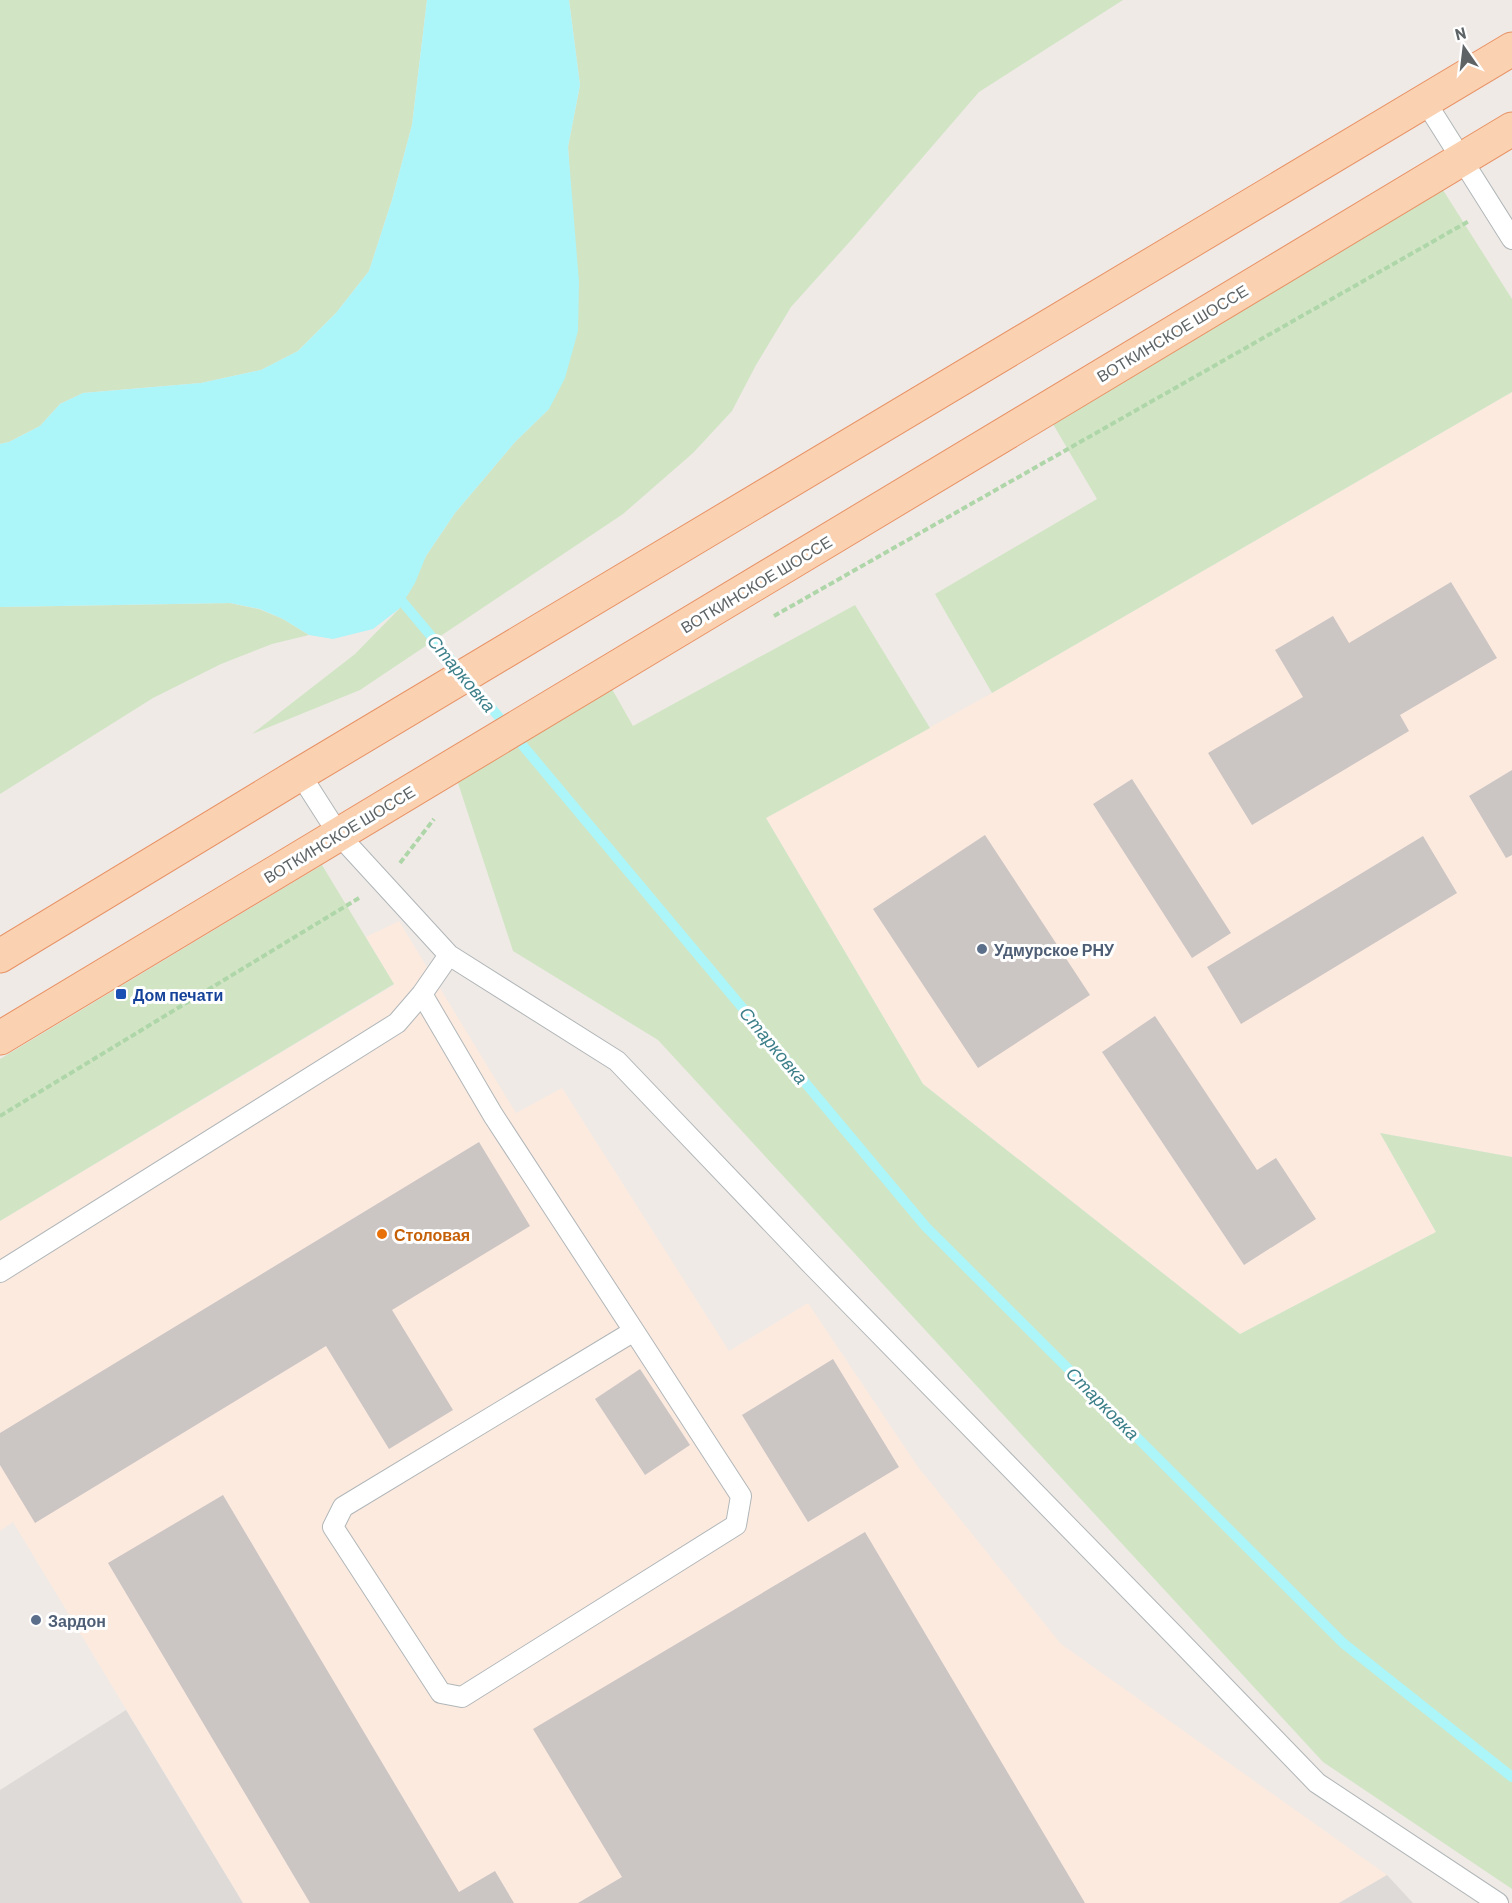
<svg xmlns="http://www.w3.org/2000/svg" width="1512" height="1903" font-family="Barlow,sans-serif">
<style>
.commercial{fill:#fceadf}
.industrial{fill:#dedad8}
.green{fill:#d1e5c5}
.water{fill:#acf5f9}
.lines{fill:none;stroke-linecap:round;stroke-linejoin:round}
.stream{stroke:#acf5f9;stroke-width:10}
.building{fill:#cbc5c4}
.lane-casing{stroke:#b1b6b8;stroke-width:22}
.primary-casing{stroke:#e89266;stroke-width:35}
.path{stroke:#aed6a9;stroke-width:4;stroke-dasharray:6 3;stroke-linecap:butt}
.lane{stroke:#fff;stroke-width:20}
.primary{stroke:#fad2b1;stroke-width:33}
.service-dot{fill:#5c6f8a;stroke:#fff;stroke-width:2}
.transit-dot{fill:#1a4fb4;stroke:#fff;stroke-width:2}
.food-dot{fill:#e8710a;stroke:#fff;stroke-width:2}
.labels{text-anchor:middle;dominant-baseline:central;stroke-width:6;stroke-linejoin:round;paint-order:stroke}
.street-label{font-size:16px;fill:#5e6466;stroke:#fff}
.service-label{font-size:16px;font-weight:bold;fill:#4e5e75;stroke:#fff;text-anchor:start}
.transit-label{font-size:16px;font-weight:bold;fill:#164399;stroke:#fff;text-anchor:start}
.food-label{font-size:16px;font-weight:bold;fill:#c56008;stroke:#fff;text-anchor:start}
.water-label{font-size:18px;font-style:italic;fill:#3c7f89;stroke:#fff}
</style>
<rect width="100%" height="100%" fill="#efeae6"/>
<path class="commercial" d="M1512,392v765l-132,-24 56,99 -196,102 -317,-250 -157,-266 226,-125z
M399,921l117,192 46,-25 167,263 79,-48 110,164 143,177 326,231 -48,28h-1096l-230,-381 -13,9v-310l394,-236 -28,-48z"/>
<path class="industrial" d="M126,1710l117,193h-243v-113z
M1387,1875l26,28h-74z"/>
<path class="green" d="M0,0h427l-15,125 -20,75 -23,71 -33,42 -38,38 -37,19 -60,13 -118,10 -23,11 -20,22 -31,16 -9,2z
M569,0h554l-144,92 -126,146 -62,69 -35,58 -24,46 -39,42 -70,61 -263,176 -108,44 103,-80 44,-45 27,-53 29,-43 60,-71 34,-33 22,-216 -3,-46 12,-62z
M1443,190l69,109v93l-520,301 -57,-99 162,-95 -47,-80z
M230,603l29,6 24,10 26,16 -37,9 -51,20 -68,34 -153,96v-187z
M855,605l75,123 -164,90 157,266 317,250 196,-102 -56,-99 132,24v732l-189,-127 -665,-722 -145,-89 -57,-174 156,-88 21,37z
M322,865l72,119 -394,237v-162z"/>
<path class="water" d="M427,0h142l11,85 -12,62 11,135 -1,49 -13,47 -16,31 -34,33 -60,71 -29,43 -11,27 -16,26 -26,20 -40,10 -24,-4 -26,-16 -23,-10 -30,-6 -230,4v-163l9,-2 31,-16 20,-22 23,-11 118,-10 60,-13 37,-19 38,-38 33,-42 23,-71 20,-75z"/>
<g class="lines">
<path class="stream" d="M395,593l531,634 417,416 169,134"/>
</g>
<path class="building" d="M1451,582l46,76 -97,57 9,16 -157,94 -44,-72 95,-56 -28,-47 58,-34 16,27z
M1512,770v85l-6,3 -37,-62z
M1132,779l99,154 -39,25 -99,-154z
M985,835l105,160 -112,73 -105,-159z
M1423,836l34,57 -216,131 -34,-57z
M1155,1016l102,154 19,-12 40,61 -72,46 -142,-213z
M479,1142l51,84 -138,84 61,100 -64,39 -63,-103 -291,177 -35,-58v-32z
M833,1359l66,108 -91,55 -66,-107z
M640,1369l50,76 -45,30 -50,-76z
M223,1495l236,397 36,-21 19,32h-204l-202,-340z
M865,1532l220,371h-507l44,-26 -89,-148z"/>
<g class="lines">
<defs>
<path id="lane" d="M1425,101l87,138
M300,774l39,61 110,120 168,106 195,204 362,370 143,148 181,120
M422,994l71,121 141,216 -291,176 -10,20 108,166 21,4 274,-172 5,-29 -107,-165
M0,1272l397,-249 25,-29 27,-39"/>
<path id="primary" d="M0,956l300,-182 1212,-725
M0,1038l1512,-909"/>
</defs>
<use href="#lane" class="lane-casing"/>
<use href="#primary" class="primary-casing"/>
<path class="path" d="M774,616l695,-395
M400,863l34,-44
M0,1116l359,-218"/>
<use href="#lane" class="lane"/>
<use href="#primary" class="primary"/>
</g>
<g class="service-dot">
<circle cx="982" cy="949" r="6"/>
<circle cx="36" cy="1620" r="6"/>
</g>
<rect class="transit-dot" x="115" y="988" width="12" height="12" rx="3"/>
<circle class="food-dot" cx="382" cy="1234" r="6"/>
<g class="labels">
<g class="street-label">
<text transform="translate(1172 333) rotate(-31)">ВОТКИНСКОЕ ШОССЕ</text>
<text transform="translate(756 584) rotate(-31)">ВОТКИНСКОЕ ШОССЕ</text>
<text transform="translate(339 834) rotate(-31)">ВОТКИНСКОЕ ШОССЕ</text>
</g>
<g class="service-label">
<text x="994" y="949">Удмурское РНУ</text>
<text x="48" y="1620">Зардон</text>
</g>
<g class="transit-label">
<text x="133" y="994">Дом печати</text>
</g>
<g class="food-label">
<text x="394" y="1234">Столовая</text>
</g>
<g class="water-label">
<text transform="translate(462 673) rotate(50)">Старковка</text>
<text transform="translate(774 1045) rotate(50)">Старковка</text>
<text transform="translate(1103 1403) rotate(45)">Старковка</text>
</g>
</g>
<g transform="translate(1464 48) rotate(346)" stroke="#ffffff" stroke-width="4.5" paint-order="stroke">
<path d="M0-4.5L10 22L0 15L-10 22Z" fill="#5e6466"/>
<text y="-9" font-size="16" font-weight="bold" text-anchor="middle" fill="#5e6466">N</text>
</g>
</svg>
